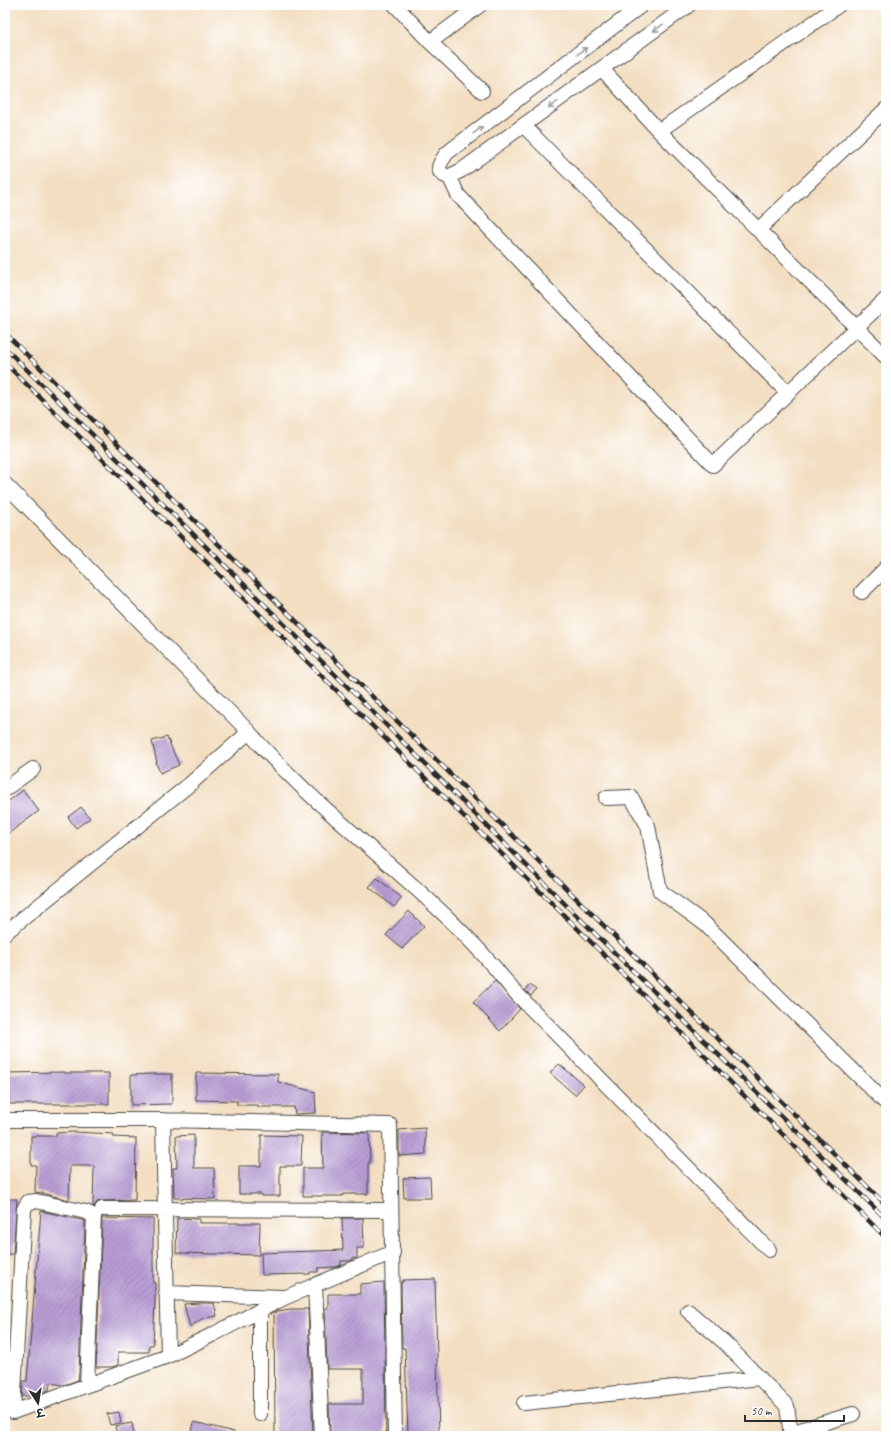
<svg xmlns="http://www.w3.org/2000/svg" width="891" height="1441" font-family="Caveat,'Playpen Sans Deva',sans-serif">
<style>
.building{fill:url(#building-hatch)}
.lines{fill:none;stroke-linecap:round;stroke-linejoin:round}
.minor-casing{stroke:#494642;stroke-width:16}
.minor{stroke:#fff;stroke-width:14}
.rail-casing{stroke:#2b2b2b;stroke-width:4.5}
.rail{stroke:#fff;stroke-width:3;stroke-dasharray:9;stroke-linecap:butt}
.oneway{stroke:#a0a0a0}
</style>
<defs>
<pattern id="building-hatch" width="6" height="6" patternUnits="userSpaceOnUse"><rect width="6" height="6" fill="#b89dd4"/><path d="M-1 1l2-2M0 6l6-6M5 7l2-2" fill="none" stroke="#9680ac"/></pattern>
</defs>
<rect width="100%" height="100%" fill="#fff"/>
<filter id="ink" filterUnits="userSpaceOnUse"><feTurbulence type="fractalNoise" baseFrequency=".025" numOctaves="2"/><feDisplacementMap in="SourceGraphic" scale="8" xChannelSelector="R" yChannelSelector="G"/><feConvolveMatrix kernelMatrix="1 2 1 2 8 2 1 2 1" color-interpolation-filters="sRGB"/></filter>
<filter id="wash" filterUnits="userSpaceOnUse"><feTurbulence type="fractalNoise" baseFrequency=".012" numOctaves="4" result="noise"/><feDisplacementMap in="SourceGraphic" scale="16" xChannelSelector="R" yChannelSelector="G"/><feGaussianBlur stdDeviation="0.9" result="paint"/><feColorMatrix in="noise" values="0 0 0 0 0 0 0 0 0 0 0 0 0 0 0 0 0 1.4 0 .05"/><feComposite in="paint" operator="in"/></filter>
<g filter="url(#wash)">
<rect width="100%" height="100%" fill="#f3dec1"/>
<g id="blocks">
<path class="building" d="M167,737l12,28 -19,8 -4,-10h1l-5,-22z
M23,790l16,21 -34,25v-32z
M81,807l9,11 -14,10 -8,-11z
M377,878l25,20 -8,9 -25,-20z
M409,911l15,15 -22,23 -16,-14z
M495,981l25,28 -20,22 -27,-29z
M530,985l6,5 -5,6 -6,-6z
M559,1064l25,21 -9,10 -25,-22z
M65,1072v1h44v31h-104v-31z
M196,1073l82,1v8l37,10 1,21 -21,1 -1,-7h-36v-2h-21v-4l-41,-1z
M150,1074h22v30l-41,1v-30z
M425,1128l1,26 -27,2v-26z
M75,1132l39,2 -1,3 23,1 -1,62 -33,1 -5,1 -3,5 -1,-1 1,-40h-24l-1,34 -27,-7 -7,-1 1,-27h-5v-29h25v-3z
M322,1132l47,1 1,30h-2v31h-25v2h-40v-28h20z
M194,1135v33h20l1,31 -41,-1 -1,-30h4l-1,-32z
M261,1135l41,1 -1,30h-21v30h-19v-2h-22v-28h22z
M430,1177l1,21h-27l-1,-20z
M5,1199h12l-4,55h-8z
M41,1211l44,10 -6,152 -1,7 -14,5 -14,-2 -1,7 -18,6h-9l1,-15h4z
M102,1218l51,1v64h2v18l-2,44h-4v7h-31v13l-6,2h-16z
M177,1218l22,1v4h61l-1,32 -83,-2z
M342,1218h21l1,30h-7v10l-5,1 -1,2h-10v4l-5,2 -18,1v4h-8v2l-48,1 -1,-22 82,-3z
M435,1279l4,157h-31l-3,-88h-3l-1,-66h2v-2z
M384,1282l2,154h-56l-1,-32h34v-35h-36l-2,-61h3v-14h32v-10z
M199,1303h15l3,13 -14,2 -13,9 -6,-23z
M290,1309h18l5,127h-15v-2l-23,1 -1,-122 4,-2z
M119,1412l2,11 -11,2 -3,-11z
M194,1422l40,10v4h-43z
M132,1423l2,12 -17,1 -2,-10z"/>
</g>
</g>
<g filter="url(#ink)">
<use href="#blocks" fill-opacity="0" stroke="#494642" stroke-width="1"/>
<g class="lines">
<defs>
<path id="minor" d="M395,5l35,37 52,49
M642,5l-195,148c-7,10 -14,18 1,24l14,-7 227,-165
M430,42l50,-37
M602,69l57,62 227,226
M524,126l264,267
M659,131l180,-126
M449,176l9,19 255,270 173,-166
M758,230l128,-121
M5,484l244,248c17,21 36,38 55,57 70,66 149,123 208,200l257,261
M862,592l24,-24
M5,789l28,-20
M606,798l25,-1 17,29 12,65 45,33 181,179
M5,933l185,-149 59,-52
M5,1120h158l227,5 5,311
M163,1120l5,236
M102,1209l289,1
M315,1285l7,151
M166,1293l116,4
M688,1311l36,31 63,64 4,30
M87,1385l7,-169 -8,-4 -50,-11 -8,1 -4,7 -11,203 155,-56 44,-21 72,-37 109,-46
M524,1403l236,-25
M260,1414v-104
M790,1433l63,-19"/>
</defs>
<use href="#minor" class="minor-casing"/>
<use href="#minor" class="minor"/>
<defs>
<path id="rail" d="M5,333l881,872
M5,348l372,368 198,198 311,305
M5,363l579,572 302,303"/>
</defs>
<use href="#rail" class="rail-casing"/>
<use href="#rail" class="rail"/>
</g>
<defs><path id="oneway-shaft" d="M-6 0H5M1.5-3L5.5 0L1.5 3" fill="none" stroke-width="1.6" stroke-linecap="round" stroke-linejoin="round"/></defs>
<g class="oneway">
<use href="#oneway-shaft" transform="translate(658 28) rotate(144)"/>
<use href="#oneway-shaft" transform="translate(582 51) rotate(-37)"/>
<use href="#oneway-shaft" transform="translate(553 105) rotate(144)"/>
<use href="#oneway-shaft" transform="translate(478 130) rotate(-37)"/>
</g>
</g>
<rect width="891" height="1441" fill="none" stroke="#fff" stroke-width="20"/>
<g transform="translate(38 1403) rotate(168)" stroke="#ffffff" stroke-width="3" paint-order="stroke">
<path d="M0-3L7 15L0 10L-7 15Z" fill="#2b2b2b"/>
<text y="-6" font-size="11" font-weight="bold" text-anchor="middle" fill="#2b2b2b">उ</text>
</g>
<path d="M745 1415v6h99v-6" fill="none" stroke="#2b2b2b" stroke-width="2"/>
<text x="751" y="1415" font-size="12" fill="#2b2b2b" stroke="#ffffff" stroke-width="3" paint-order="stroke">50 m</text>
</svg>
